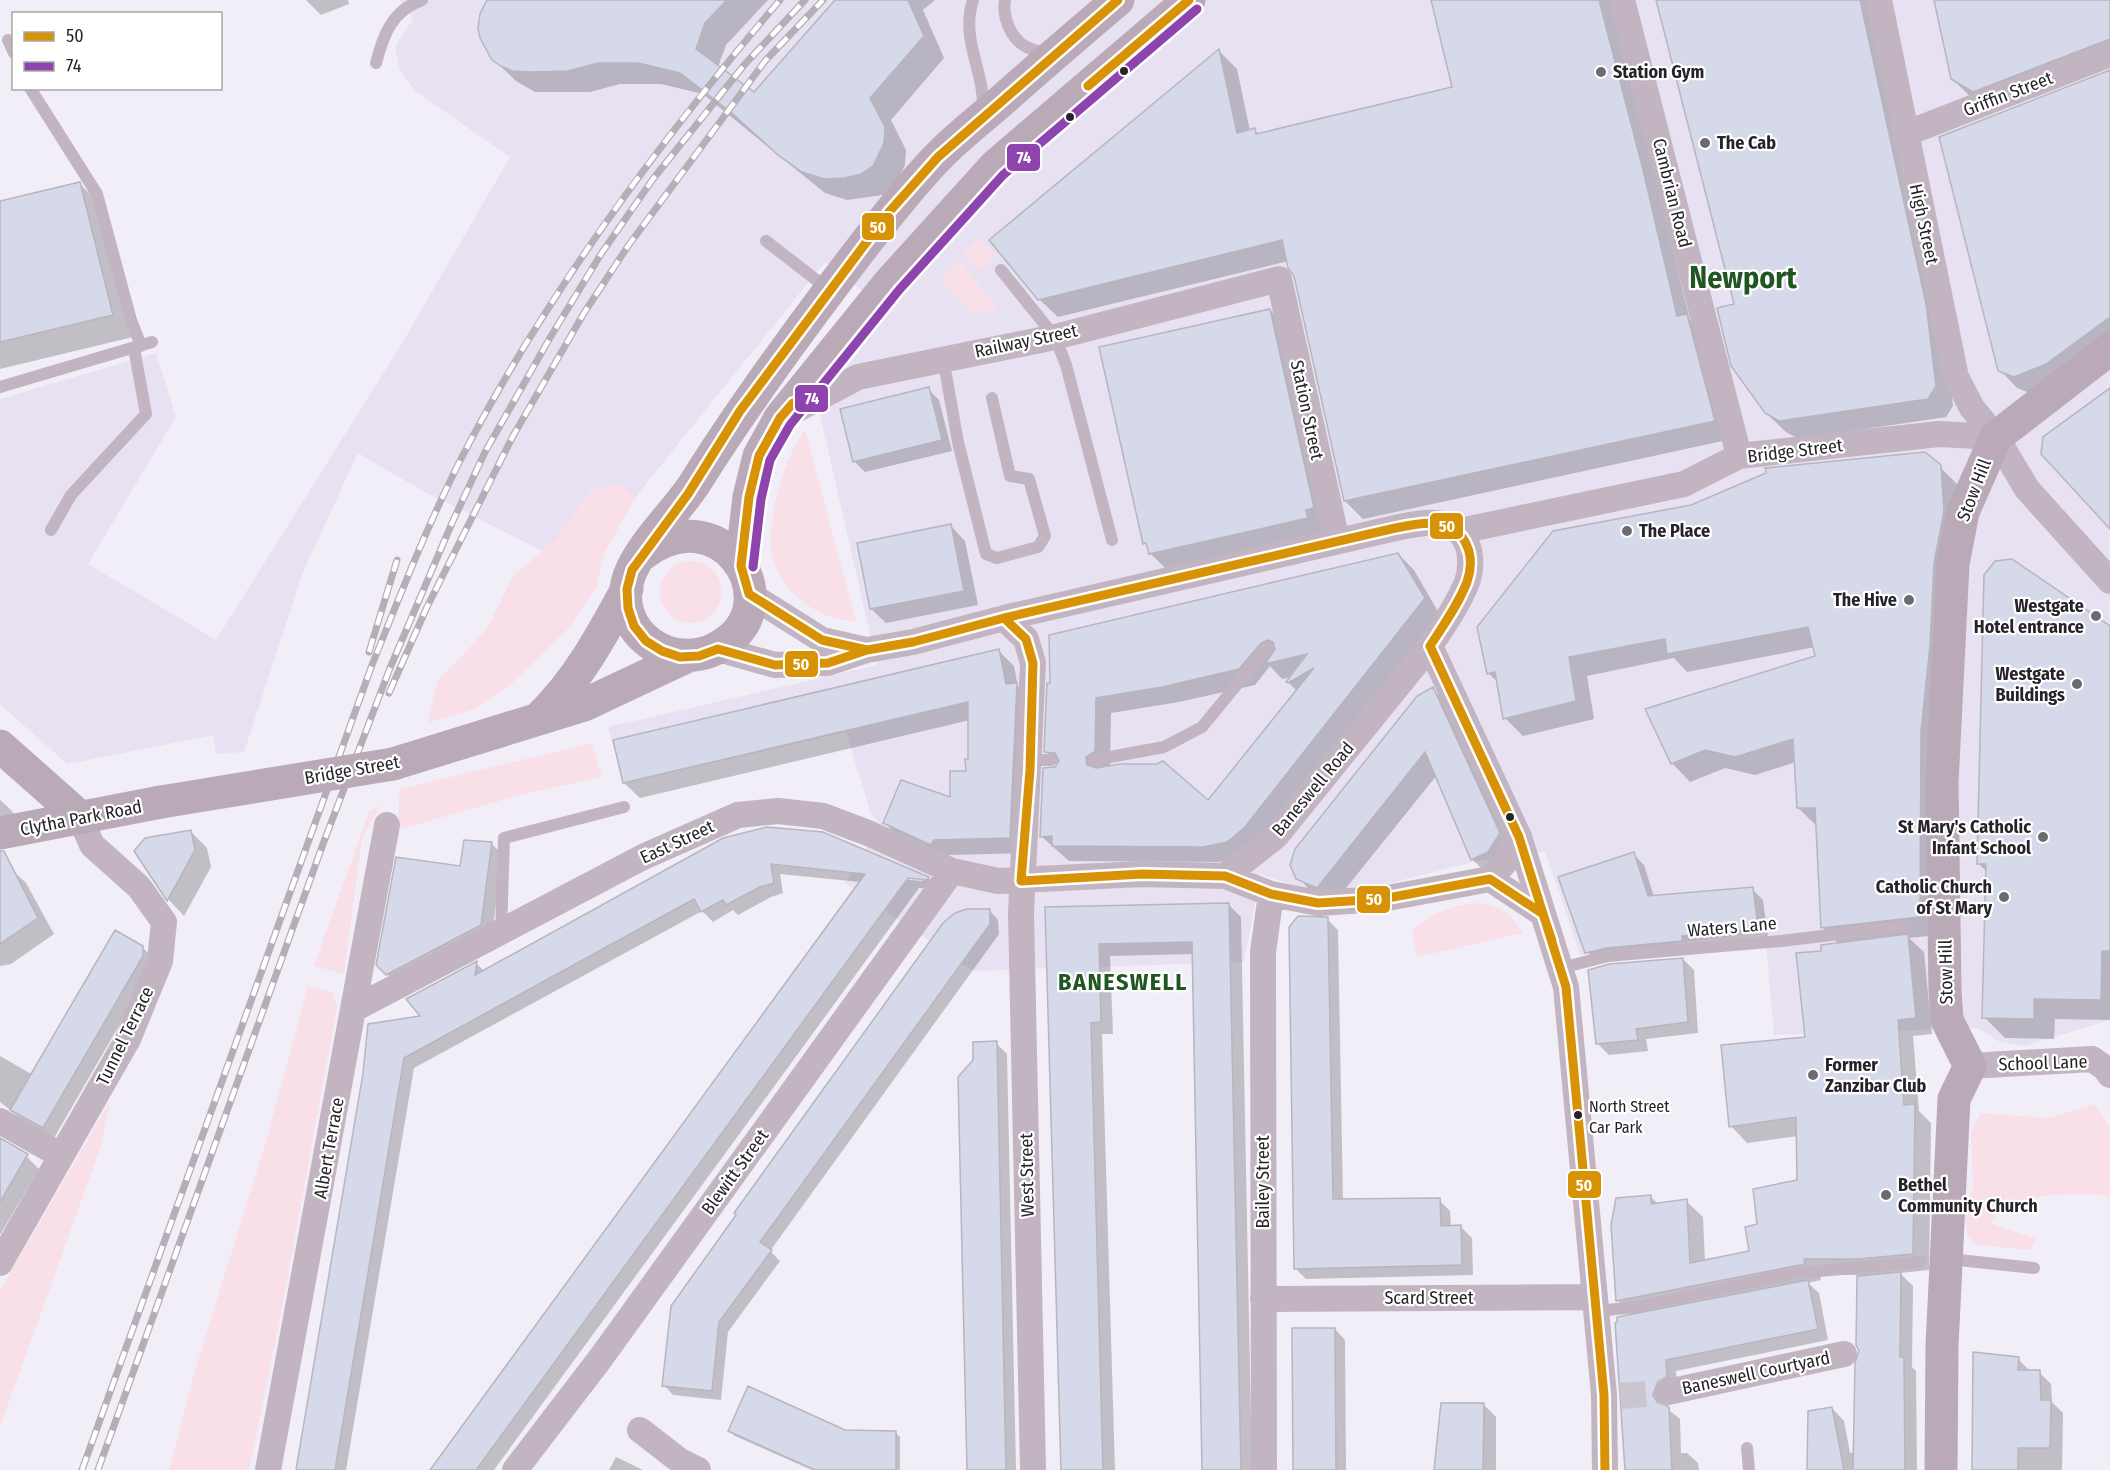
<svg xmlns="http://www.w3.org/2000/svg" width="2110" height="1470" font-family="'Fira Sans Condensed',sans-serif">
<style>
.built{fill:#e7e1f2}
.green{fill:#f9dfe8}
.shadow{fill:#0003;fill-rule:evenodd}
.building{fill:#d6d9ea;stroke:#b7b5bd;stroke-width:1.5;fill-rule:evenodd}
.lines{fill:none;stroke-linecap:round;stroke-linejoin:round}
.street-tunnel{stroke:#c9c6cf;stroke-width:26;stroke-dasharray:26 13;stroke-linecap:butt}
.lane{stroke:#c2b5c1;stroke-width:12}
.street{stroke:#c2b5c1;stroke-width:26}
.secondary{stroke:#baa9b7;stroke-width:33}
.rail-casing{stroke:#b6aeb7;stroke-width:7}
.rail{stroke:#fff;stroke-width:4.5;stroke-dasharray:14;stroke-linecap:butt}
.secondary-bridge{stroke:#baa9b7;stroke-width:33}
.bus-1-casing{stroke:#fff;stroke-width:14}
.bus-2-casing{stroke:#fff;stroke-width:14}
.bus-1{stroke:#d89206;stroke-width:9}
.bus-2{stroke:#8e44ad;stroke-width:9}
.bus-dot{fill:#262429;stroke:#fff;stroke-width:2}
.poi-dot{fill:#6d6b71;stroke:#fff;stroke-width:2}
.labels{text-anchor:middle;dominant-baseline:central;stroke-width:4.5;stroke-linejoin:round;paint-order:stroke}
.bus-label{font-size:16px;fill:#262429;stroke:#fff;text-anchor:start}
.poi-label{font-size:18px;font-weight:bold;fill:#262429;stroke:#fff;text-anchor:start}
.street-label{font-size:18px;fill:#262429;stroke:#fff}
.district-label{font-size:24px;font-weight:bold;letter-spacing:1.5px;fill:#205622;stroke:#fff}
.town-label{font-size:30px;font-weight:bold;fill:#205622;stroke:#fff}
.line-badge{stroke:#fff;stroke-width:2}
.badge-label{font-size:16px;text-anchor:middle;font-weight:bold;fill:#fff}
</style>
<rect width="100%" height="100%" fill="#f2eef8"/>
<path class="built" d="M400,0h1710v1020l-85,26 -27,-5 -20,-13 -204,7 -9,-103 -185,23 -35,-104 -76,12 -98,25 -55,6 -55,-20 -17,88 -271,9 -128,-88 35,-59 -9,-10 -25,-82 -223,51 -15,-56 269,-62 -59,-259 66,-98 -59,-46 -184,228 -53,75h-17l-150,-75 -63,-37 -55,119 -59,180 -28,2 -3,-19 -146,29 -67,-60v-305l156,-46 20,64 -88,147 128,76 185,-295 109,-188 -95,-66 -15,-21 -5,-23 18,-28z"/>
<path class="green" d="M980,237l16,18 -17,16 -16,-17z
M959,259l40,51 -27,4 -31,-34z
M805,430l51,191c-36,0 -74,-27 -83,-63 -9,-33 11,-101 32,-128z
M609,485l14,1 12,12 -31,56 -7,31 -26,41 -63,61 -33,22 -48,14 11,-42 49,-52 26,-53 43,-37 34,-48z
M660 592a31 31 0 1 1 62 0a31 31 0 1 1-62 0Z
M592,743l10,34 -78,17 -127,36 3,-41z
M381,805l-19,34 -18,135 -30,-8 55,-154z
M1482,903c21,5 30,12 41,30l-106,24 -5,-26c20,-19 43,-27 70,-28z
M308,986l24,6 5,15 -54,296 -34,167h-80l25,-96 73,-236z
M110,1102l-9,44 -101,281v-137z
M2095,1104l15,24v74l-4,-7c-39,-1 -88,-5 -116,28l46,16 -5,11 -53,-5 -10,-8 -4,-22 1,-13 8,-13 -2,-59 10,-17 68,5z"/>
<path class="shadow" d="M306,0h42l1,4 -28,11z
M490,0h278l-42,45 -8,22 37,27 83,-94h97l-12,10 21,48 -53,62 15,30 -1,15 -10,22 -12,8 -36,5 -22,-7 -122,-99 -42,-10h-41l-30,8h-55l-19,-11 -23,-22z
M1432,0h180l78,320 15,14 27,105 -369,80 -18,-18 -50,-226 -7,-14 -230,56 -19,-18 180,-248 18,18 13,62 4,-1 5,4 194,-45z
M1658,0h215l71,323 9,83 -7,11 -147,22 -13,-7 -20,-19 -30,-107z
M1935,0h175v62l-140,34 -18,-17z
M2110,72v276l-78,46 -15,-6 -17,-18z
M79,183l22,22 32,132 -133,32v-167z
M1270,310l16,17 37,207 -156,36 -17,-17 -5,-10z
M928,389l11,11 13,51 -87,21 -11,-11z
M1940,467l19,19 -21,449 -29,3 15,14 8,82 -19,2 6,75 12,12 -2,147 -29,3 13,13 -1,81 4,4 1,99h-108l23,-62 12,13 6,32 5,-1 5,-101 -3,-6 2,-70h-39l1,5 -13,3 11,10 9,47 -152,31 1,17 -9,4 -4,14 16,13 1,34h6l11,10 1,7h-71l5,-154 -16,-16 33,-104 8,8 28,-3 17,16 2,45 46,-10 8,-26 39,-45v-45l-51,7 -16,-17 75,-88 16,-86 17,-8 -17,-17 -4,-100 -20,-19 -2,-46 -41,13 -30,-7 -35,14 -18,-19 145,-106 -2,-10 -128,25 -13,-14 -87,18 7,43 -71,17 -18,-18 -6,-35 -11,-10z
M951,526l14,15 13,64 -92,18 -15,-14z
M1398,554l16,16 26,45 -196,242 -24,5 -151,-1 -28,-25 17,-72 -13,-13 3,-66zM1270,666l12,13 10,-2 -4,5 9,9 -88,111 -99,-35 1,-54 68,-11 76,-17z
M2110,628v392l-55,-1 -1,20 -49,-1 -21,-21 3,-145 -9,-9z
M999,651l15,15 4,21 14,13 -8,153 -75,2 -2,4 -47,-21 -15,-15 66,-24 16,-27 3,-52 -330,78 -16,-15z
M1432,689l17,16 67,145 -27,26 -16,-16 -36,-85 -103,128 -20,-8 -22,-25 -1,-10 5,-10z
M0,800l7,6 12,13 -19,3z
M754,830l68,3 106,45 11,11 -20,-1 -425,582h-63l429,-588 -80,-8 3,19 -12,4 -33,18 -5,-5 -20,12 -11,-11 -288,157 -68,402h-48l66,-397 112,-110 8,8 230,-127zM900,876l19,2 4,3 -23,-2z
M191,832l16,16 4,19 -27,49 -15,-16 -34,-49z
M491,843l11,11 -10,82 -94,49 -11,-11 74,-106z
M1633,854l11,11 10,32 98,-8 11,11 5,38 -149,20 -21,5 -11,-11z
M9,867l17,16 28,51 -43,30 -11,2v-97z
M1229,905l12,12 11,553h-49l-9,-516 -84,2 3,78h-11l13,436h-52l-16,-561z
M989,910l9,10 1,14 -229,317 10,10 -52,71 -7,68 -48,-5 -9,-10 74,-170z
M1327,919l11,11 5,271 96,-1 11,11 1,16h10l11,11 1,37 -167,4 -11,-11z
M142,947l11,11v9l-99,171 -30,-17 -24,-19v-46l33,19z
M1683,959l11,11 4,63 -52,6 2,12 -39,4 -11,-11z
M996,1043l11,11 9,416h-48z
M0,1140l27,17 12,12 -39,66z
M1335,1329l10,11 1,130h-52z
M2018,1359l12,12 9,1 12,12 1,18 11,11 -1,57h-89z
M1483,1404l13,13v53h-61z
M730,1431l165,1 5,5v33h-88l-77,-34z
M616,1457l27,13h-34z"/>
<path class="building" d="M487,0h240l-22,23 -9,26 58,43 81,-92h73l16,36 -54,62 15,29 -1,16 -11,23 -12,8 -16,4 -21,1 -22,-7 -24,-17 -45,-41 -53,-41 -42,-10h-40l-30,8 -34,1 -22,-1 -11,-5 -9,-6 -12,-22 -2,-10 2,-14z
M1431,0h168l44,170 34,146 10,-2 28,107 -371,80 -50,-225 -6,-8 -6,-28 -244,60 -49,-60 230,-191 18,84 18,-5 1,6 196,-47z
M1656,0h204l66,304 10,82 -8,13 -149,22 -14,-8 -34,-47 -14,-58 17,-4z
M1934,0h176v39l-137,53 -22,-13z
M2110,70v247l-64,47 -32,13 -16,-6 -59,-234z
M80,182l33,133 -113,27v-141z
M1270,309l44,199 -8,2 2,8 -159,36 -3,-11 -3,1 -44,-197z
M929,387l13,53 -89,22 -13,-53z
M2110,388v141l-69,-75 2,-17z
M1925,452l16,13 3,46 -10,52 -4,82 -9,86 -1,186 -99,11 -6,-120h-18l-4,-69 -58,18 -30,-7 -34,14 -26,-55 170,-53 -7,-29 -141,27 -2,-15 -96,18 7,44 -73,18 -8,-47 -8,2 -10,-47 76,-96 138,-26 75,-32 -1,-5z
M951,524l13,67 -94,18 -13,-66z
M1398,553l27,45 -181,230 -17,14 -24,5 -151,-1v-10l-12,1 3,-69 12,-1 4,-6 -4,-8 -11,-1 3,-69h3l-1,-48zM1268,640l5,2 2,7 -10,15 42,-10 -21,28 2,1 26,-15 -106,132 -45,-39 -6,3h-37l-24,4 -9,-3 -1,-8 9,-6 1,-53 66,-11 77,-18 22,-26z
M2012,559l98,67v325h-8l-1,49 -67,-1v20l-52,-1 4,-154h-9l7,-289 11,-14z
M999,649l7,35 11,-1 -7,155 -76,2 -3,5 -48,-22 18,-43 49,17v-26h16l-1,-12h3v-57l-345,81 -10,-43z
M1433,687l67,146 -12,19 -17,8 -46,-108 -108,136 -21,-9 -6,-14 5,-16 122,-153z
M767,827l56,5 106,45 -2,3 -19,-2 -432,592h-46l435,-596 -94,-10 3,19 -14,4 -34,18 -3,-5 -22,12 -7,-13 -290,159 -69,412h-39l67,-397 5,-49 52,-8 -14,-17 71,-38 -2,14 248,-137z
M191,830l4,20 -28,51 -33,-50 11,-13z
M464,840l28,2 -11,83 -95,50 -10,-10 20,-108 64,9z
M0,851h4l34,67 -38,26z
M1634,852l14,44 105,-9 5,41 -76,8v5l-75,7 -22,5 -27,-76z
M1229,903l12,567h-39l-10,-528 -93,2 2,78 -10,1 12,447h-42l-16,-563z
M967,909h23v15l-230,318 12,8 -53,72 -7,69 -50,-5 9,-80 65,-91 -2,-2 209,-290 12,-10z
M1298,916l30,1 5,282 107,-1 1,28 20,-1 1,40 -168,4 -5,-342z
M115,930l28,16v10l-100,172 -33,-18z
M1908,934l8,84 -18,2 6,85 11,-1 -2,150 -55,5h-54l1,5 -189,37 -5,-76 5,-27 35,-3v9l36,-5 3,64 59,-12 -4,-24 12,-3 -4,-35 44,-9 -1,-63 -67,10 -8,-82 84,-8 -9,-84 25,-2v-6z
M1683,958l5,64 -52,7 2,11 -42,4 -8,-74 21,-6z
M997,1041l9,429h-39l-9,-393 15,-17v-18z
M0,1138l28,16 -28,48z
M1901,1272l-1,85h4l1,113h-52l2,-107 4,-12 -3,-6 1,-69z
M1808,1280l10,49 -152,31 1,17 -9,4 -5,14 4,7 12,5 3,63h-47l-10,-147 2,-1v-5z
M1292,1328h43l1,142h-43z
M1973,1352l46,5 -1,13h22l1,30h10l-1,48h-32v22h-46z
M748,1386l97,44 51,1v39h-81l-87,-39z
M1441,1403h43l-1,67h-49z
M1832,1407l12,63h-37l1,-59z"/>
<g class="lines">
<path class="street-tunnel" d="M1620,1396l48,-4"/>
<path class="lane" d="M973,0c-13,39 12,72 10,110
M1005,0c-3,19 7,42 26,49 5,3 14,2 19,2
M8,40l6,13
M376,63c7,-27 16,-53 46,-63
M30,88l67,106 34,126 10,26
M766,241l62,48
M1001,270l54,67 11,28 46,175
M943,358l15,84 28,112 11,4 41,-11 7,-11 -16,-57 -19,-3 -18,-78
M0,387l152,-45
M51,530l20,-35 75,-81 -12,-66
M1030,760h21
M1094,760l70,-13 38,-20 65,-79
M501,932l3,-94 120,-31
M1561,968l47,-12 173,-15 125,-15
M1949,1259l85,9
M1597,1311l39,-4 160,-34 124,-11
M1747,1448l2,22"/>
<path class="street" d="M1622,0l117,456
M1879,0l77,377 16,31 24,29 31,52 83,92
M1905,134l205,-80
M788,414l70,-37 197,-40 224,-58 58,262
M1460,531l224,-47 55,-28 200,-22 57,3
M749,594l73,46 44,10
M1004,618l22,21 7,24 -12,250 12,557
M718,649l57,16 53,-2 39,-13 46,-8 91,-24 387,-89c29,-6 68,-17 78,21 2,11 2,21 -2,32 -9,23 -24,44 -37,64l89,191 47,150 38,408 1,75
M1225,876l51,-40 154,-190
M1490,879l53,35
M354,1009l289,-152 95,-42 40,-4 45,5 45,17 84,38 46,10 144,-7 83,2 46,18 47,9 64,-4 108,-20 16,-18 13,-24
M1970,1066l122,-7 13,9 5,7
M0,1121l60,34
M0,1263l128,-224 32,-78 4,-39 -25,-35 -47,-42 -12,-28
M1263,1299l332,-2
M1668,1392l176,-38
M640,1430l40,31 18,9
M268,1470l119,-645
M515,1470l85,-111 352,-488
M1264,1470l-1,-518 8,-58"/>
<path class="secondary" d="M643,554c75,-58 143,41 86,86 -51,42 -126,-9 -97,-71 15,-31 44,-57 63,-86 52,-83 109,-160 169,-238 23,-29 46,-59 72,-86 19,-20 42,-38 63,-56 39,-35 79,-69 119,-103
M741,566l8,-69 10,-41 21,-38 110,-136 105,-116 194,-166
M540,717c38,-37 62,-82 87,-128
M0,746l80,71
M393,764l191,-59 104,-49
M0,833l161,-31
M1941,1470l1,-124 12,-247 16,-33 -23,-46 -2,-30 -3,-207 11,-219 10,-52 33,-75 114,-88"/>
<defs>
<path id="rail" d="M369,652l28,-92
M389,693l38,-86 86,-171 71,-123 44,-67 137,-185 58,-61
M82,1470l290,-805c29,-72 57,-144 92,-212 85,-163 197,-314 316,-453
M98,1470l225,-626 67,-176 62,-145 33,-71 66,-116 50,-82 52,-75 92,-115 60,-64"/>
</defs>
<use href="#rail" class="rail-casing"/>
<use href="#rail" class="rail"/>
<path class="secondary-bridge" d="M161,802l232,-38"/>
<defs>
<path id="bus-1" d="M1118,0l-180,157 -49,55 -149,199 -52,83 -56,76 -5,19 1,19 6,18 12,15 16,10 18,6 19,-1 19,-7 57,16 53,-2 39,-13 46,-8 91,-24 387,-89c27,-6 63,-15 76,17 5,11 4,25 0,36 -9,23 -24,44 -37,64l89,191 47,150 38,408 1,75
M1088,86l101,-86
M793,403l-13,15 -21,38 -10,41 -8,69 8,28 73,46 45,10
M1004,618l22,21 7,24 -3,107 -9,111 121,-7 83,2 46,18 47,9 64,-4 108,-20 53,35 9,27"/>
<path id="bus-2" d="M753,567l8,-68 9,-39 20,-35 109,-135 104,-115 194,-166"/>
</defs>
<use href="#bus-1" class="bus-1-casing"/>
<use href="#bus-2" class="bus-2-casing"/>
<use href="#bus-1" class="bus-1"/>
<use href="#bus-2" class="bus-2"/>
</g>
<g class="bus-dot">
<circle cx="1124" cy="71" r="5"/>
<circle cx="1070" cy="117" r="5"/>
<circle cx="1510" cy="817" r="5"/>
<circle cx="1578" cy="1115" r="5"/>
</g>
<g class="poi-dot">
<circle cx="1601" cy="72" r="6"/>
<circle cx="1705" cy="143" r="6"/>
<circle cx="1627" cy="531" r="6"/>
<circle cx="1909" cy="600" r="6"/>
<circle cx="2096" cy="616" r="6"/>
<circle cx="2077" cy="684" r="6"/>
<circle cx="2043" cy="837" r="6"/>
<circle cx="2004" cy="897" r="6"/>
<circle cx="1813" cy="1075" r="6"/>
<circle cx="1886" cy="1195" r="6"/>
</g>
<g class="labels">
<g class="bus-label">
<text x="1589" y="1106">North Street<tspan x="1589" dy="21">Car Park</tspan></text>
</g>
<g class="poi-label">
<text x="1613" y="72">Station Gym</text>
<text x="1717" y="143">The Cab</text>
<text x="1639" y="531">The Place</text>
<text x="1897" y="600" text-anchor="end">The Hive</text>
<text x="2084" y="606" text-anchor="end">Westgate<tspan x="2084" dy="21">Hotel entrance</tspan></text>
<text x="2065" y="674" text-anchor="end">Westgate<tspan x="2065" dy="21">Buildings</tspan></text>
<text x="2031" y="827" text-anchor="end">St Mary's Catholic<tspan x="2031" dy="21">Infant School</tspan></text>
<text x="1992" y="887" text-anchor="end">Catholic Church<tspan x="1992" dy="21">of St Mary</tspan></text>
<text x="1825" y="1065">Former<tspan x="1825" dy="21">Zanzibar Club</tspan></text>
<text x="1898" y="1185">Bethel<tspan x="1898" dy="21">Community Church</tspan></text>
</g>
<g class="street-label">
<text transform="translate(2008 94) rotate(-21)">Griffin Street</text>
<text transform="translate(1672 193) rotate(76)">Cambrian Road</text>
<text transform="translate(1924 224) rotate(78)">High Street</text>
<text transform="translate(1026 341) rotate(-12)">Railway Street</text>
<text transform="translate(1307 410) rotate(78)">Station Street</text>
<text transform="translate(1795 451) rotate(-7)">Bridge Street</text>
<text transform="translate(1974 490) rotate(-69)">Stow Hill</text>
<text transform="translate(352 770) rotate(-10)">Bridge Street</text>
<text transform="translate(1313 789) rotate(-50)">Baneswell Road</text>
<text transform="translate(81 818) rotate(-11)">Clytha Park Road</text>
<text transform="translate(677 842) rotate(-25)">East Street</text>
<text transform="translate(1732 927) rotate(-5)">Waters Lane</text>
<text transform="translate(1946 972) rotate(-91)">Stow Hill</text>
<text transform="translate(125 1036) rotate(-64)">Tunnel Terrace</text>
<text transform="translate(2043 1063) rotate(-2)">School Lane</text>
<text transform="translate(329 1148) rotate(-80)">Albert Terrace</text>
<text transform="translate(735 1172) rotate(-54)">Blewitt Street</text>
<text transform="translate(1027 1175) rotate(-91)">West Street</text>
<text transform="translate(1263 1182) rotate(-90)">Bailey Street</text>
<text x="1429" y="1298">Scard Street</text>
<text transform="translate(1756 1373) rotate(-12)">Baneswell Courtyard</text>
</g>
<g class="district-label">
<text x="1123" y="982">BANESWELL</text>
</g>
<g class="town-label">
<text x="1743" y="278">Newport</text>
</g>
</g>
<g class="line-badge">
<rect x="1006" y="143" width="35" height="29" rx="6" fill="#8e44ad"/>
<rect x="861" y="212" width="34" height="29" rx="6" fill="#d89206"/>
<rect x="794" y="384" width="35" height="29" rx="6" fill="#8e44ad"/>
<rect x="1429" y="512" width="35" height="28" rx="6" fill="#d89206"/>
<rect x="784" y="650" width="35" height="28" rx="6" fill="#d89206"/>
<rect x="1356" y="885" width="35" height="29" rx="6" fill="#d89206"/>
<rect x="1567" y="1170" width="35" height="29" rx="6" fill="#d89206"/>
</g>
<g class="badge-label">
<text x="1024" y="163">74</text>
<text x="878" y="233">50</text>
<text x="812" y="404">74</text>
<text x="1447" y="532">50</text>
<text x="801" y="670">50</text>
<text x="1374" y="905">50</text>
<text x="1584" y="1191">50</text>
</g>
<rect x="12" y="12" width="210" height="78" fill="#ffffff" stroke="#a8a7a9" stroke-width="1.5"/>
<rect x="24" y="32" width="30" height="9" fill="#d89206" stroke="#a8a7a9" stroke-width="1.5"/>
<text x="66" y="42" font-size="18" fill="#262429">50</text>
<rect x="24" y="62" width="30" height="9" fill="#8e44ad" stroke="#a8a7a9" stroke-width="1.5"/>
<text x="66" y="72" font-size="18" fill="#262429">74</text>
</svg>
